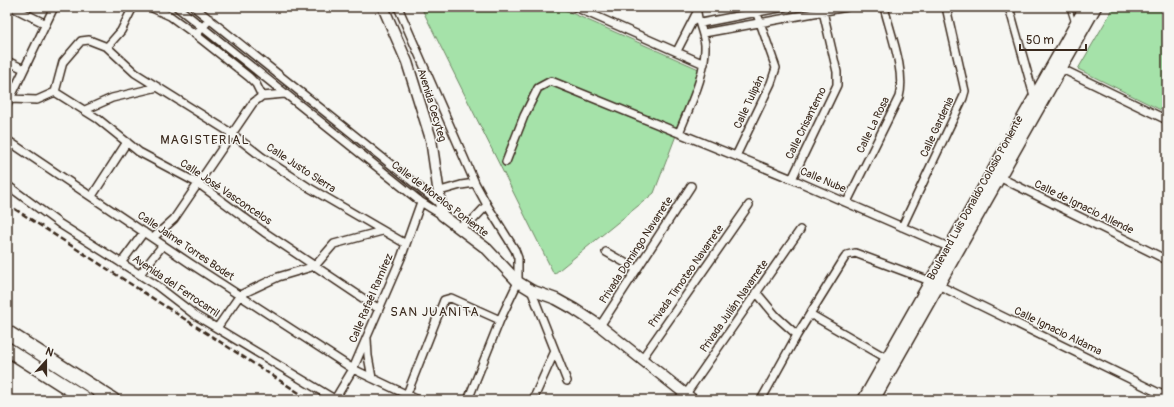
<svg xmlns="http://www.w3.org/2000/svg" width="1174" height="407" font-family="Pangolin,sans-serif">
<style>
.green{fill:#a5e2a9;stroke:#708664}
.lines{fill:none;stroke-linecap:round;stroke-linejoin:round}
.lane-casing{stroke:#3b2a1e;stroke-width:6}
.street-casing{stroke:#3b2a1e;stroke-width:10}
.secondary-casing{stroke:#3b2a1e;stroke-width:13}
.highway-casing{stroke:#3b2a1e;stroke-width:16}
.lane{stroke:#f6f6f2;stroke-width:3.5}
.street{stroke:#f6f6f2;stroke-width:7}
.secondary{stroke:#f6f6f2;stroke-width:10}
.highway{stroke:#f6f6f2;stroke-width:13}
.rail{stroke:#3b2a1e;stroke-width:2.5;stroke-dasharray:6 3;stroke-linecap:butt}
.labels{text-anchor:middle;dominant-baseline:central;stroke-width:3;stroke-linejoin:round;paint-order:stroke}
.street-label{font-size:11px;fill:#3b2a1e;stroke:#f6f6f2}
.quarter-label{font-size:13px;letter-spacing:1px;fill:#3b2a1e;stroke:#f6f6f2}
</style>
<rect width="100%" height="100%" fill="#f6f6f2"/>
<filter id="ink" filterUnits="userSpaceOnUse"><feTurbulence type="fractalNoise" baseFrequency=".025" numOctaves="2"/><feDisplacementMap in="SourceGraphic" scale="8" xChannelSelector="R" yChannelSelector="G"/><feConvolveMatrix kernelMatrix="1 2 1 2 8 2 1 2 1" color-interpolation-filters="sRGB"/></filter>
<g filter="url(#ink)">
<path class="green" d="M421,7h137l143,63 -47,123 -100,81z
M1114,7h53v106l-89,-44z"/>
<g class="lines">
<defs>
<path id="lane" d="M1069,7l5,16"/>
<path id="street" d="M12,7l34,17
M133,7l-12,24 -14,16 28,26 96,60 31,24 46,30 98,57
M150,7l20,9 26,19 14,-16
M177,7l244,195 21,13
M194,7l245,196
M398,7l77,176 12,22 28,45 3,8v24l-18,38 -32,80
M575,7l129,57
M1009,7l25,89
M701,23l83,-16
M704,33l143,-26
M196,35l53,42 7,7 6,12
M107,47l-18,-7 -8,1 -18,21 -8,30 43,27 41,33 60,32 65,48 115,77
M677,51l19,-37
M7,61l17,8
M1058,67l109,53
M10,99l27,1 18,-8
M7,105l47,-98
M85,110l27,-12 46,-11
M679,133c11,-28 27,-58 26,-88 -1,-14 -10,-28 -8,-38
M7,140l184,124 162,105 65,31
M736,156l35,-73 5,-15 -20,-57
M506,162l18,-46 14,-28 13,-7 241,98 161,70
M997,176l170,84
M792,179l45,-94v-13l-15,-65
M7,185l53,39 96,61 39,30 141,85
M440,191l21,-6 14,-2
M92,196l35,-54
M847,202l52,-105c7,-25 -9,-65 -15,-90
M458,227l14,-6 15,-16
M902,227l61,-129 2,-7 -19,-84
M153,238l21,-19 79,-116 9,-7 23,-2
M606,252l30,17
M121,263l23,-31
M140,274l23,-29
M531,290l36,91
M756,292l20,24 21,19
M810,314l78,45
M600,326l91,-140
M217,328l23,-33 38,-18 37,-11 19,-22 48,-13
M367,339l1,17 4,22
M641,360l108,-155
M407,394l37,-94 7,-2 49,22
M686,394l114,-164
M335,399l18,-30 48,-111 20,-56
M533,400l22,-49
M761,400l36,-65 47,-76 3,-4 8,-2 75,28 237,116"/>
<path id="secondary" d="M383,7l24,55 24,77 11,76 45,34 31,33 13,8 25,9 18,10 26,17 93,74
M863,400l222,-393
M874,400l222,-393"/>
<path id="highway" d="M7,332l106,68
M7,349l80,51"/>
</defs>
<use href="#lane" class="lane-casing"/>
<use href="#street" class="street-casing"/>
<use href="#secondary" class="secondary-casing"/>
<use href="#highway" class="highway-casing"/>
<use href="#lane" class="lane"/>
<use href="#street" class="street"/>
<use href="#secondary" class="secondary"/>
<use href="#highway" class="highway"/>
<path class="rail" d="M7,204l303,196"/>
</g>
</g>
<g class="labels">
<g class="street-label">
<text transform="translate(749 102) rotate(-65)">Calle Tulipán</text>
<text transform="translate(432 105) rotate(73)">Avenida Cecyteg</text>
<text transform="translate(806 123) rotate(-64)">Calle Crisantemo</text>
<text transform="translate(873 125) rotate(-64)">Calle La Rosa</text>
<text transform="translate(937 127) rotate(-65)">Calle Gardenia</text>
<text transform="translate(301 168) rotate(33)">Calle Justo Sierra</text>
<text transform="translate(823 180) rotate(23)">Calle Nube</text>
<text transform="translate(226 192) rotate(34)">Calle José Vasconcelos</text>
<text transform="translate(975 198) rotate(-61)">Boulevard Luis Donaldo Colosio Poniente</text>
<text transform="translate(440 199) rotate(37)">Calle de Morelos Poniente</text>
<text transform="translate(1084 207) rotate(26)">Calle de Ignacio Allende</text>
<text transform="translate(186 246) rotate(34)">Calle Jaime Torres Bodet</text>
<text transform="translate(636 250) rotate(-57)">Privada Domingo Navarrete</text>
<text transform="translate(686 276) rotate(-55)">Privada Timoteo Navarrete</text>
<text transform="translate(176 286) rotate(34)">Avenida del Ferrocarril</text>
<text transform="translate(371 298) rotate(-67)">Calle Rafaél Ramírez</text>
<text transform="translate(734 306) rotate(-55)">Privada Julián Navarrete</text>
<text transform="translate(1058 331) rotate(26)">Calle Ignacio Aldama</text>
</g>
<g class="quarter-label">
<text x="205" y="140">MAGISTERIAL</text>
<text x="435" y="312">SAN JUANITA</text>
</g>
</g>
<rect width="1174" height="407" fill="none" stroke="#f6f6f2" stroke-width="24"/>
<rect x="12" y="12" width="1150" height="383" fill="none" stroke="#3b2a1e" stroke-width="1.5" filter="url(#ink)"/>
<g transform="translate(46 361) rotate(21)" stroke="#f6f6f2" stroke-width="3" paint-order="stroke">
<path d="M0-3L7 15L0 10L-7 15Z" fill="#3b2a1e"/>
<text y="-6" font-size="11" font-weight="bold" text-anchor="middle" fill="#3b2a1e">N</text>
</g>
<path d="M1020 44v6h66v-6" fill="none" stroke="#3b2a1e" stroke-width="2"/>
<text x="1026" y="44" font-size="12" fill="#3b2a1e" stroke="#f6f6f2" stroke-width="3" paint-order="stroke">50 m</text>
</svg>
